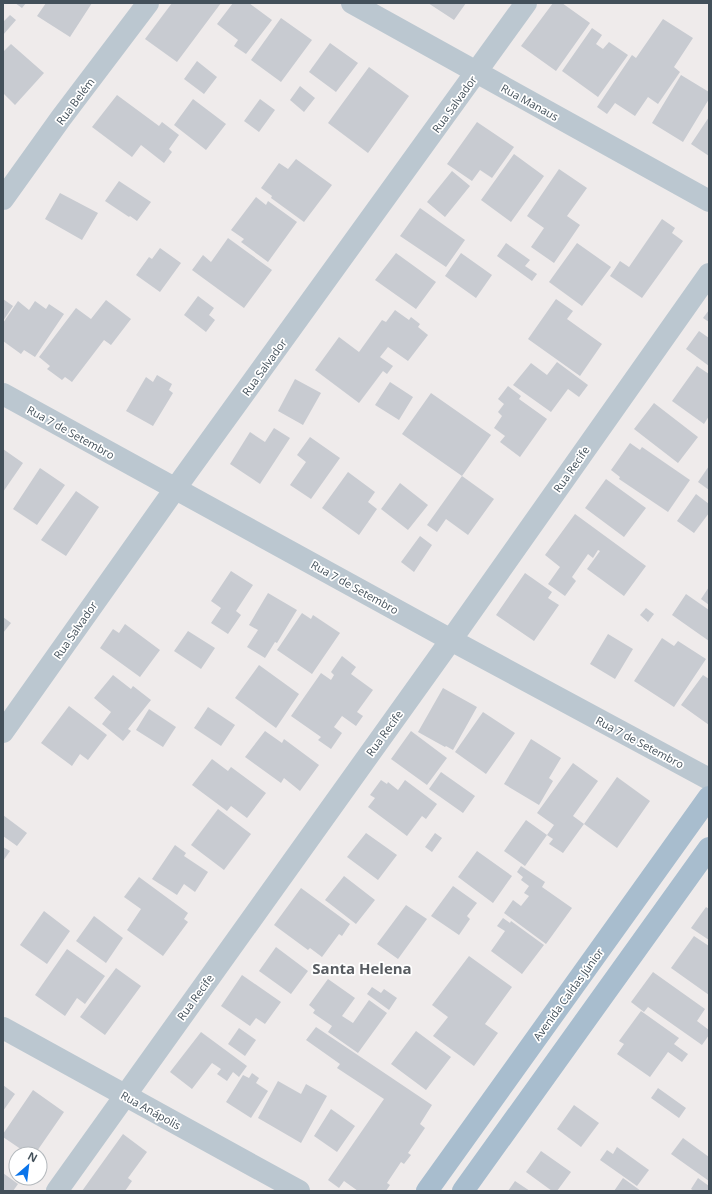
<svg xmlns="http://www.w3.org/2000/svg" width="712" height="1194" font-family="'Open Sans',sans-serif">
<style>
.building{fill:#c8cbd1}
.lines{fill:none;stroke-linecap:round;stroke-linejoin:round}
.minor{stroke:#bbc7d0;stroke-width:22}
.major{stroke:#a8bdce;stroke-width:22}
.labels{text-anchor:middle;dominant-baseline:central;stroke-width:3.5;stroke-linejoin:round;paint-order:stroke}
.street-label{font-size:11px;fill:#43505a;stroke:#fff}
.district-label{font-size:15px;font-weight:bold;fill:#585c61;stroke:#fff}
</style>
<rect width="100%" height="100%" fill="#efebeb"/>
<path class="building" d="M15,3h11l-4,5z
M46,3h46l-22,34 -33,-21z
M172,3h49l-44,59 -32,-23z
M233,3h16l23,17 -26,34 -12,-8 4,-6 -21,-16z
M428,3h38l-12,17z
M553,3h9l28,20 -34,48 -35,-25z
M10,15l6,5 -13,15v-13z
M281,18l31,22 -31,42 -30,-22z
M663,19l30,19 -19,29 6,5 -22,32 -10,-7 -13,19 -20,-13 -8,11 -10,-7 35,-52 4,3z
M592,28l10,7 -6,9 7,5 6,-7 19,13 -30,42 -36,-26z
M330,43l28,20 -22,29 -27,-20z
M11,44l33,29 -29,32 -12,-12v-41z
M197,61l20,16 -13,17 -20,-15z
M369,67l40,29 -41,57 -40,-30z
M681,75l28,17v7l-26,43 -31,-19z
M300,86l15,12 -11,14 -14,-12z
M117,95l42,31 3,-4 17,13 -10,14 3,3 -8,11 -23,-18 -9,12 -40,-30z
M193,99l33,25 -20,26 -32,-25z
M260,99l15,11 -16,22 -15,-11z
M709,117v39l-18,-12z
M477,122l37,25 -22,31 -12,-8 -8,11 -25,-17z
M514,154l30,22 -33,46 -30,-22z
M296,159l36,26 -28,37 -33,-24 1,-2 -11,-8 18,-25 9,6z
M559,169l28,19 -20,28 13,9 -26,38 -23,-16 13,-19 -17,-12z
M452,171l18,15 -25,31 -18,-15z
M119,181l32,21 -14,19 -7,-5 -1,1 -24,-16z
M60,193l38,20 -16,27 -37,-21z
M256,197l10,8 2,-4 29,21 -29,40 -27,-20 3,-3 -13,-9z
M420,208l45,32 -19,27 -46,-31z
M662,219l13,9 -3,5 11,8 -41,57 -32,-22 10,-15 9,6z
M228,238l44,32 -28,38 -52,-38 11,-15 8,7z
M506,243l24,17 -5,6 12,8 -5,7 -35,-25z
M577,243l34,24 -29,39 -33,-24z
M160,248l21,15 -21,29 -24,-17 13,-18 3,2z
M396,253l40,29 -20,27 -41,-29z
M461,253l31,22 -16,23 -31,-22z
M198,296l16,12 -5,7 6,5 -9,12 -22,-17z
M3,299l10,7 -10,15z
M556,299l17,12 -6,8 35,25 -22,32 -52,-37z
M106,300l25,19 -20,26 -7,-5 -32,42 -7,-5 -3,3 -15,-11 3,-3 -11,-9 37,-49 15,11z
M18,301l11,9 6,-9 11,8 3,-5 15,10 -29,43 -11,-7 -3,4 -18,-13v-18z
M395,310l14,10 2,-3 9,7 -2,3 10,8 -20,26 -20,-14 -8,10 13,9 -6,8 -4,-3 -24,32 -44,-33 24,-33 20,15 23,-32 4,2z
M709,310v12l-6,-4z
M699,331l10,7v28l-23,-17z
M557,362l31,23 -9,12 -11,-8 -17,23 -38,-27 18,-22 16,12z
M697,366l12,8v42l-5,8 -32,-23z
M157,375l15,9 -3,6 4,3 -20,33 -27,-15 20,-34 7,5z
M295,379l26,14 -18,32 -25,-14z
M390,382l23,15 -14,23 -24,-15z
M508,386l13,10 -2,3 28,20 -27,38 -20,-15 5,-6 -11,-8 8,-12 -4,-4 6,-8 -6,-5z
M431,393l60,42 -29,41 -60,-42z
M654,403l44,34 -20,26 -44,-34z
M274,428l16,10 -30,46 -30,-20 20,-32 15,10z
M310,437l30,21 -29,41 -21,-14 16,-23 -9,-7z
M630,443l10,7 2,-3 48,33 -22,32 -49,-33 1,-2 -9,-7z
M3,449l20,14 -20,29z
M709,466v24l-11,-8z
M40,468l25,17 -28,40 -24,-16z
M348,472l27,20 -7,10 9,7 -18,26 -37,-27z
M462,476l32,23 -26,36 -22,-16 -9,13 -10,-7z
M606,479l40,29 -22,29 -39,-29z
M400,483l28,22 -20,25 -27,-21z
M76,491l23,16 -33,49 -25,-16z
M696,494l13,10v9l-15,20 -17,-12z
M575,514l71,52 -22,30 -37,-27 13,-18 -2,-1 -5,8 -5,-4 -16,23 4,4 -11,15 -17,-12 12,-17 -15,-12z
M420,536l12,9 -18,27 -13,-10z
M231,571l22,14 -17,26 5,4 -13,19 -17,-11 10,-15 -10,-7z
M525,573l27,19 -4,6 11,7 -25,36 -38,-26z
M709,587v18l-8,-6z
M268,593l29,17 -20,33 -2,-1 -10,16 -18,-11 11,-17 -9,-5z
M686,594l23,16v31l-37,-26z
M646,608l8,6 -6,8 -8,-7z
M302,613l9,6 2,-4 27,18 -28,41 -35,-24z
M3,617l8,6 -8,10z
M125,624l35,26 -20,27 -40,-29 13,-19 6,4z
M188,631l27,17 -14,21 -27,-18z
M608,634l25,15 -18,30 -25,-15z
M662,638l12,8 4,-5 28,18 -32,48 -40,-26z
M342,656l14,11 -5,7 22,16 -16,22 6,4 -7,10 -14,-10 -8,11 8,6 -11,16 -13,-9 3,-3 -30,-21 30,-43 10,7 3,-5 -3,-3z
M259,665l40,29 -23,34 -41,-30z
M113,675l18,14 2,-3 18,14 -23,29 3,2 -8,10 -21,-17 9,-12 -17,-14z
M703,675l6,4v46l-28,-20z
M443,688l34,19 -24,43 -7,-4 -1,1 -27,-15z
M69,706l38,29 -19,25 -8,-6 -8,12 -31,-23z
M208,707l27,18 -14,21 -27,-18z
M149,709l27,18 -13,20 -27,-17z
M483,712l32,21 -29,41 -31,-22z
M265,731l17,12 2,-4 35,26 -19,26 -16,-13 -3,5 -36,-26z
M411,731l36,27 -20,27 -36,-26z
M531,739l30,19 -12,20 4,3 -14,24 -35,-21z
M212,759l16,12 3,-4 35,26 -19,25 -16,-12 -4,5 -35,-26z
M573,763l25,18 -25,35 11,8 -21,29 -14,-9 4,-5 -6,-4 7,-10 -17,-12z
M441,772l34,24 -12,17 -34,-24z
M617,777l33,24 -33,47 -33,-24z
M381,780l6,4 1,-2 10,8 7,-10 32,24 -11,15 -4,-3 -15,20 -39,-29 7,-9 -5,-3z
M218,809l33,25 -27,36 -33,-25z
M3,815l24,18 -10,13 -14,-10z
M526,820l21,15 -22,31 -21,-15z
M366,833l31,22 -19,25 -31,-23z
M435,833l7,5 -10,14 -7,-5z
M175,845l11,8 -2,3 24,16 -13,20 -11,-8 -7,11 -25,-16z
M3,847l7,4 -7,10z
M477,851l35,25 -19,27 -35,-26z
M521,866l24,16 -3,5 30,21 -26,36 -42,-31 9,-13 8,6 8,-10 -5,-3 5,-7 -8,-6 2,-3 -6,-5z
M344,876l31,24 -19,24 -31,-24z
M139,877l49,36 -4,6 4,3 -25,34 -36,-26 14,-21 -17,-12z
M453,886l24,17 -10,13 3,3 -11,16 -28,-19z
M301,888l49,36 -8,12 -3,-2 -17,23 -12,-9 -2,2 -34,-25z
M406,905l21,14 -29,40 -21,-15z
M706,907l3,2v31l-18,-12z
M44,911l26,20 -23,33 -27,-19z
M94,916l29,22 -17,25 -30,-22z
M503,918l7,5 1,-2 33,24 -22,29 -31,-23 14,-20 -8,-5z
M694,936l15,10v49l-38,-27z
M276,947l32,24 -17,23 -32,-23z
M67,949l38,27 -20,28 -8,-6 -12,18 -30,-21z
M469,956l43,31 -27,37 13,9 -24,33 -41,-30 15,-19 -16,-12z
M116,968l25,18 -36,49 -25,-18z
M653,972l52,37 -8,12 12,9v5l-7,10 -54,-38 -4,5 -13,-10z
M242,975l39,27 -16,22 -9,-6 -6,8 -29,-20z
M328,979l27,19 -13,18 11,7 16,-23 18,13 -29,40 -30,-21 4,-6 -19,-13 2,-3 -6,-5z
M372,987l9,6 3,-4 13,9 -8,12 -22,-16z
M641,1011l38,27 -5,6 14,10 -6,8 -14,-10 -18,25 -33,-23 7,-10 -5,-3z
M316,1027l116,78 -12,19 5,4 -17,25 3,2 -7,9 -3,-2 -14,21 3,2 -4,6h-28l-14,-10 -5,7 -11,-8 56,-81 -47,-31 3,-4 -34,-24z
M239,1028l17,12 -11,16 -17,-12z
M416,1031l35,26 -25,33 -35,-26z
M201,1032l46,34 -8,11 -6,-5 -6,9 -10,-7 4,-5 -9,-6 -20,26 -22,-17z
M252,1073l7,5 -3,5 12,8 -17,27 -25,-16 17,-27 6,3z
M278,1081l23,13 5,-10 21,12 -26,47 -43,-25z
M3,1085l12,9 -12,17z
M658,1088l28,20 -7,10 -28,-20z
M33,1090l31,22 -29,42h-7l-25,-17v-3z
M574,1105l25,18 -18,24 -24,-18z
M331,1109l24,17 -18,26 -23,-16z
M123,1134l24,18 -19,26 4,3 -7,10h-43z
M683,1138l26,19v24l-38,-27z
M617,1147l32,23 -12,16 -37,-26 7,-10 6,4z
M541,1151l30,21 -14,19h-5l-26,-19z
M3,1173l15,11 -5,7h-10z
M623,1178l18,13h-27z
M698,1178l11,8v5h-15l-3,-2z
M515,1181l15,10h-22z"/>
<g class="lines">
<path class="minor" d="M352,3l357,198
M3,199l58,-81 87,-115
M3,394l448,246 258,139
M3,732l172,-243 351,-486
M3,1028l296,163
M57,1191l394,-551 258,-366"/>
<path class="major" d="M427,1191l282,-394
M463,1191l246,-343"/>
</g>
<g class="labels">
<g class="street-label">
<text transform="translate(75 101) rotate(-53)">Rua Belém</text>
<text transform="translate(530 102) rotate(29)">Rua Manaus</text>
<text transform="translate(454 104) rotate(-54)">Rua Salvador</text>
<text transform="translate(264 367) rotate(-54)">Rua Salvador</text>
<text transform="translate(71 432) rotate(29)">Rua 7 de Setembro</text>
<text transform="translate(571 469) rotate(-55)">Rua Recife</text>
<text transform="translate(355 587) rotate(29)">Rua 7 de Setembro</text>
<text transform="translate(75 630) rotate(-55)">Rua Salvador</text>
<text transform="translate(384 733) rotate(-54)">Rua Recife</text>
<text transform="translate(640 742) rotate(28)">Rua 7 de Setembro</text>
<text transform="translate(568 994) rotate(-54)">Avenida Caldas Júnior</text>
<text transform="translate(195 997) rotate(-54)">Rua Recife</text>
<text transform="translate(151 1110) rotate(29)">Rua Anápolis</text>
</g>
<g class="district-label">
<text x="362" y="968">Santa Helena</text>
</g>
</g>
<rect width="712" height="1194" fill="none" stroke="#43505a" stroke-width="8"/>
<g transform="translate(28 1166) rotate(28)"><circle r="19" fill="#ffffff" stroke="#b4b9bd"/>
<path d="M0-3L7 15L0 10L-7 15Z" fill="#0a74ea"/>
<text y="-6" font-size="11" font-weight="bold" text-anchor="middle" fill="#43505a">N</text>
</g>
</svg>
